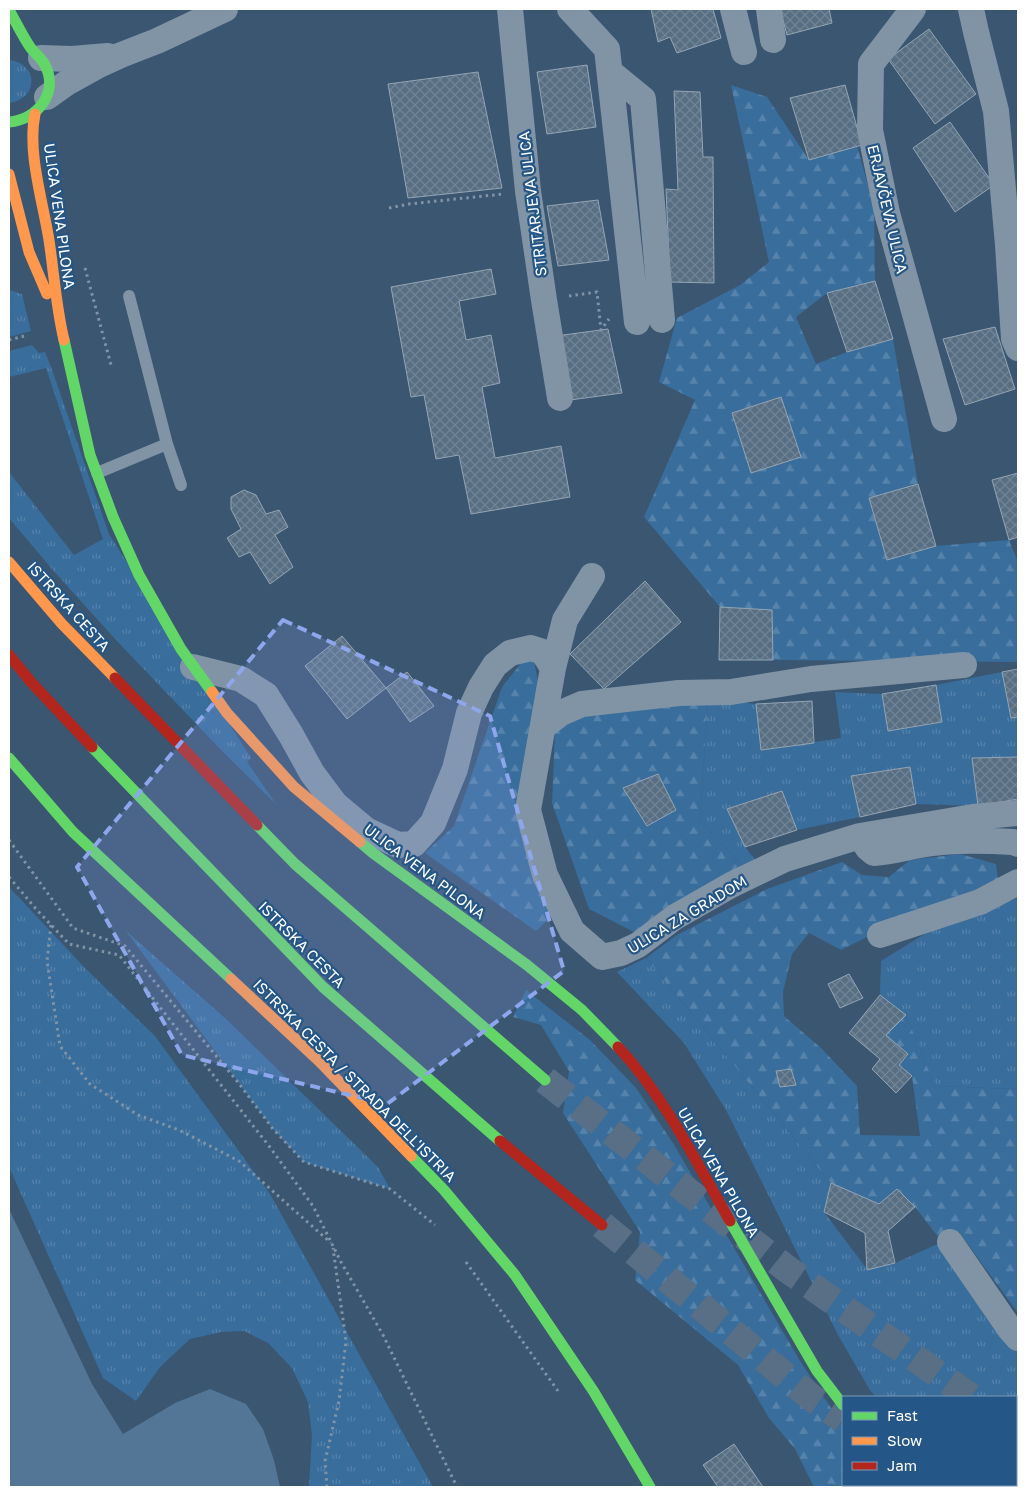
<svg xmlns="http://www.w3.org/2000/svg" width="1027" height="1496" font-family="'Golos Text',sans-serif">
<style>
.grass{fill:url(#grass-tufts)}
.forest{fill:url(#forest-firs);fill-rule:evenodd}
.water{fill:#537696}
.building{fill:url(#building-cross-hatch);stroke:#95a5b4}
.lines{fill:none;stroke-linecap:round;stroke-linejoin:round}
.highway-tunnel{stroke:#586f86;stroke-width:28;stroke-dasharray:28 14;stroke-linecap:butt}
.path{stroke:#8194a6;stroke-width:3;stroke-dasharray:2.5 4;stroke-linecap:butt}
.lane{stroke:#8194a6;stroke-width:12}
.street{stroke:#8194a6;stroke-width:26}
.fast{stroke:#63d668;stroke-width:11}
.slow{stroke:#ff974d;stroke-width:11}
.jam{stroke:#b3261e;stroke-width:11}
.marked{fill:#8ea6ec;fill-opacity:0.2;stroke:#8ea6ec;stroke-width:4;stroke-dasharray:10 6;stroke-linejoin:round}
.labels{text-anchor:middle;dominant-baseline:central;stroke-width:4.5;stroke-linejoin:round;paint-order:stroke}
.street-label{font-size:15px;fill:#fff;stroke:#245787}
</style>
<defs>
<pattern id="grass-tufts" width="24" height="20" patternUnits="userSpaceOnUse" patternTransform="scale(1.25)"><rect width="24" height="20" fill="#386d9c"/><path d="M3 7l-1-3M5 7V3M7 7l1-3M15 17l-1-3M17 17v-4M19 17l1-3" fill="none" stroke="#5683ab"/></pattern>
<pattern id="forest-firs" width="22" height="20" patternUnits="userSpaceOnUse" patternTransform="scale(1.25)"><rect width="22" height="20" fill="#386d9c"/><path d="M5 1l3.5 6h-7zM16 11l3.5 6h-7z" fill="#5683ab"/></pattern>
<pattern id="building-cross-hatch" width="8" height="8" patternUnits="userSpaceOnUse" patternTransform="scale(1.25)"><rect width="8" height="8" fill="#576e83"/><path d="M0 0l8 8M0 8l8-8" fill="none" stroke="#708496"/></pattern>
</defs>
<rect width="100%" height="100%" fill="#3a5671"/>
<path class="grass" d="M9,60c30,3 30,39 0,43z
M9,290l13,4 9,37 -22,6z
M32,345l7,8 6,-1 6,15 58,167 142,224 -4,4 29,42 -54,-53 -107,-112 -64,-71 -42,-50v-46l65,83 29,-16 -57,-171 -37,9v-26z
M1002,672l9,46 7,-1v40l-46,1 6,48 -62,-2 -6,-37 -58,9 8,41 -63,13 -16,-39 -54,18 18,38 11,14 -10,8 -46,-48 8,-122 48,5 6,46 79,-12 -6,-46 47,2 6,37 54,-9 -6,-37z
M9,887l77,82 69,67 115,158 163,293h-124l3,-52 -4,-33 -16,-34 -24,-25 -24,-12 -23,1 -31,7 -30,28 -24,34 -33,-23 -94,-211z
M1018,898v191l-83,-3 -29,-71 -26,-20 1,-34 55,-34z
M126,931l100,88 152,148 12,22 -86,-27 -31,-33z
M646,958l185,225 -7,29 43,57 28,-6 47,-21 76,106v59l-2,5v-15h-140l-6,-7 -32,-55 -112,-225 -42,-67 -67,-71z"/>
<path class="forest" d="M731,85l36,12 42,63 48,-14 17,61 1,74 -48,12 -31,24 20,47 31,-12 46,-13 25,145 -49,14 18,62 49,-14 73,-6 9,22v100l-245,-2 -1,-50 -52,-3 -76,-90 51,-117 -36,-18 18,-64 63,-33 29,-23zM781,397l19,60 -49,16 -19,-60z
M534,661l5,26 -11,50 23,180 -15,14 -111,-78 29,-27 48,-139 20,-25z
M708,699l-8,122 46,48 -112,63 -45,-23 -37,-106 3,-72 33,-18z
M960,854l36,10 2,15 -24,18 -91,32 -42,21 -32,-17 -17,21 -9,38 1,24 37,32 36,38 3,49 60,1 -8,-60 -13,-11 9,-11 -22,-19 20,-20 29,71 83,3v224l-59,-81 -17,10 -27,-35 -18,-18 -18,15 -48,-21 -185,-225 31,-23 90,-46 75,-27 20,13 27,2 21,-17z
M526,990l64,50 46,48 37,55 127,218 43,65v59h44l2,2h-75l-19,-38 -26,-31 -31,-53 -103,-85 5,-48 -77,-119 6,-42 -28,-46 -28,-8z"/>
<path class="water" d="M9,1209l83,175 31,50 52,-31 35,-14 36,15 17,25 11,31 6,27h-271z"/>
<path class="building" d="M651,9h62l8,29 -44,15 -7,-16 -12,5z
M780,9h49l3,14 -45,12z
M929,29l47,65 -41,30 -47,-65z
M587,65l9,62 -49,7 -10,-62z
M478,72l24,116 -94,10 -20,-114z
M845,85l17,60 -53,15 -19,-62z
M674,91l26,1 3,65h10l1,126 -44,-1 -4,-93 12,1z
M950,122l44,63 -39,27 -42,-64z
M598,200l11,60 -51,6 -11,-60z
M491,269l5,25 -37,7 7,39 25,-5 9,48 -18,4 13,71 66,-12 9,51 -99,17 -12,-59 -23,4 -12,-64 -13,2 -20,-110z
M875,281l18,58 -46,13 -20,-59z
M995,327l20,62 -50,16 -22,-66z
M608,329l14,64 -52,7 -14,-64z
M781,397l20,60 -50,16 -19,-60z
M1018,473v64l-9,3 -17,-60z
M918,484l18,62 -49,14 -18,-62z
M244,490l12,5 10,19 13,-4 9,17 -13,8 18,32 -23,17 -20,-32 -11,5 -12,-19 14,-9 -10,-20v-12z
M645,581l36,41 -77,67 -34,-35z
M720,607l52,3 1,50h-54z
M342,636l44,52 -39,31 -42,-53z
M1018,669v48l-7,1 -9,-46z
M407,672l27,34 -24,16 -24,-34z
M936,685l6,37 -54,9 -6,-37z
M812,701l2,42 -53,7 -5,-46z
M1018,757v42l-40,7 -6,-48z
M910,767l6,37 -56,13 -9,-41z
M658,774l18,36 -29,16 -24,-38z
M782,791l15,39 -52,17 -18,-38z
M849,974l14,24 -23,10 -12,-24z
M880,995l26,20 -20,20 22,19 -9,11 13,11 -16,17 -24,-24 8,-10 -31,-26z
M791,1069l5,16 -16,2 -4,-16z
M831,1183l48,21 18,-15 18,18 -27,24 7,32 -28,7 -2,-37 -41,-21z
M734,1444l29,43h-45l-15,-22z"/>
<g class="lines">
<path class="highway-tunnel" d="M545,1080l242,189 184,128
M602,1225l210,173 31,21
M1016,1426l2,2
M940,1485l4,2"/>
<path class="path" d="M389,208l20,-4 94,-10
M85,268l26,97
M569,296l28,-4 4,38 8,-11
M9,340l19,-5
M9,840l64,88 52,18 112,135 36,48 31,33 86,27 45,36
M9,877l27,32 33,35 50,11 150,191 44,60 28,56 42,73 74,152
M51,925l-4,36 13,85 30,38 48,31 41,15 60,31 92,82
M466,1262l92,129
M327,1487l-2,-26 14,-60 7,-60 -13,-93"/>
<path class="lane" d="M129,296l38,148
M97,473l70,-29 14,41"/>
<path class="street" d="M510,9l18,182 16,109 16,98
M570,9l37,40 30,273
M733,9l11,43
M769,9l4,31
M913,9l-42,55 -1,66 17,83 57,206
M971,9l5,23 20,79 12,134 6,94 4,9
M41,58l31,1 36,-3
M610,72l33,27 19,221
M47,97l21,-15 29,-16 24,-11 36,-14 68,-32
M193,667l48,12 25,16 25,40 21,38 23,31 31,26 32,15 16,-1 19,-21 22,-54 14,-56 12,-26 14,-22 15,-12 21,-5 12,4 10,16 -25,142 17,65 27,56 30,26 19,-4 17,-8 37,-28 56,-32 54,-26 75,-23 113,-19 45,-4
M553,668l12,-48 27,-44
M543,727l18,-14 21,-9 97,-11 52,-1 80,-13 153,-14
M860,836l8,12 6,5c16,-1 30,-5 46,-8 30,-6 62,-5 93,-3l5,2
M880,935l100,-33 38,-20
M950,1242l60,87 8,9"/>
<path class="fast" d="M9,10c7,12 13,25 21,37 5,7 11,10 15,18 14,27 -7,55 -36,57
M64,340l26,115 23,62 26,58 42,74 31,43
M92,747l231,240 177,154
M9,758l64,74 158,147
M257,825l38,39 250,216
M360,842l13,11 154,112 55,45 36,37
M411,1156l33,34 71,85 79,117 56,95
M730,1221l87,150 26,34
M906,1485l2,2"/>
<path class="slow" d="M35,114c-8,38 8,88 14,126 5,33 7,67 15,100
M9,174l20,78 18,42
M9,562l53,62 53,54
M212,692l15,21 67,74 66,55
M231,979l88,82 92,95"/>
<path class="jam" d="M9,655l22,27 61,65
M115,678l142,147
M618,1047c47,50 78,115 112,174
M500,1141l102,84"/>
</g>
<path class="marked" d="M283,620l207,96 74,255 -177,133 -205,-49 -105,-188z"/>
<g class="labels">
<g class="street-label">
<text transform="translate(532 204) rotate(-97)">STRITARJEVA ULICA</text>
<text transform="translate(888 209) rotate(77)">ERJAVČEVA ULICA</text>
<text transform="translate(60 216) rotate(82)">ULICA VENA PILONA</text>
<text transform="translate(69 606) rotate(48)">ISTRSKA CESTA</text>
<text transform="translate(425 871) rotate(37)">ULICA VENA PILONA</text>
<text transform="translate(687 914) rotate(-31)">ULICA ZA GRADOM</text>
<text transform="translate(302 944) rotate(45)">ISTRSKA CESTA</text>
<text transform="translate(355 1080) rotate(45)">ISTRSKA CESTA / STRADA DELL'ISTRIA</text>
<text transform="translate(719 1172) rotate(60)">ULICA VENA PILONA</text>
</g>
</g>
<rect width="1027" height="1496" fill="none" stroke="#ffffff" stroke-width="20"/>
<rect x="842" y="1396" width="175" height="90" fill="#245787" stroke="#7c9ab7"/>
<rect x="852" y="1412" width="25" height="8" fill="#63d668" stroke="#7c9ab7"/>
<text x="887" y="1421" font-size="15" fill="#ffffff">Fast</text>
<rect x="852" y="1437" width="25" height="8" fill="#ff974d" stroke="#7c9ab7"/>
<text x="887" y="1446" font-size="15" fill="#ffffff">Slow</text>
<rect x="852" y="1462" width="25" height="8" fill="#b3261e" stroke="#7c9ab7"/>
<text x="887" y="1471" font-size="15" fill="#ffffff">Jam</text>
</svg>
